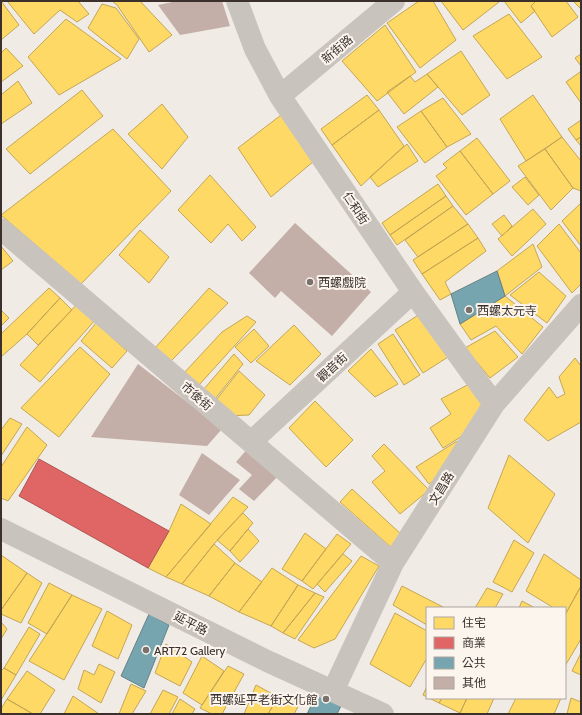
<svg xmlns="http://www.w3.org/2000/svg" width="582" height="715" font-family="Cabin,'Noto Sans TC',sans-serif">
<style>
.homes{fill:#ffd966;stroke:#c4a654}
.shops{fill:#e06666;stroke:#ae5654}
.public{fill:#76a5af;stroke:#648287}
.building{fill:#c3afa7}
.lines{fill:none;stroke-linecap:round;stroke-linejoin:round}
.street{stroke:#c9c3be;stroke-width:22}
.poi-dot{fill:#7a716c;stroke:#fbf5ee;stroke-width:1.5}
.labels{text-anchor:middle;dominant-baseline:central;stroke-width:4;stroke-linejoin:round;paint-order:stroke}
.street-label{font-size:12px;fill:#3b302b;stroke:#fbf5ee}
.poi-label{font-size:12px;fill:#3b302b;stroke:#fbf5ee;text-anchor:start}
</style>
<rect width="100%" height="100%" fill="#f0ebe5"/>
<path class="homes" d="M1,1l18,24 -18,15z
M7,1h71l11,13 -12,8 -17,-12 -26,24z
M112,1h28l32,34 -23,17 -32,-47z
M419,1h14l23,39 -36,28 -33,-45z
M441,1h57l1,1 -36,28z
M504,1h31v1l-4,4 4,5 -14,12z
M535,1h31l12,16 -26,20 -21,-31 4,-4z
M573,1h8v8z
M102,4l14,4 23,31 -12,20 -39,-31z
M509,14l33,43 -35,22 -34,-43z
M66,19l55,40 -62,36 -31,-38z
M385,25l31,47 -39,29 -35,-40z
M6,48l17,18 -22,16v-29z
M461,51l29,44 -28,20 -35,-41z
M581,54v12l-6,-8z
M580,72l1,2v29l-15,-21z
M427,74l11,13 -34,27 -17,-22 23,-16 5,6z
M18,81l14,22 -31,21v-29z
M82,90l21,26 -73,58 -24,-25z
M367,95l12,15 -47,35 -11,-16z
M533,95l29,42 -36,24 -26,-42z
M443,98l28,36 -24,13 -26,-36z
M162,104l26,33 -26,32 -34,-35z
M379,110l25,36 -43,40 -29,-41z
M421,111l26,36 -22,16 -28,-36z
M285,112l29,49 -43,36 -33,-49z
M581,120v17l-5,3 -8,-11z
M113,129l58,62 -90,93 -80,-69z
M562,137l19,24v30l-8,-3 -28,-39z
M581,137v9l-5,-6z
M477,138l33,43 -17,13 -33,-43z
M407,144l11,17 -40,26 -8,-10z
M545,149l28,39 -22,22 -33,-44z
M460,151l33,43 -27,21 -30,-39 11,-8 -4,-4z
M210,175l46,52 -14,14 -14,-17 -17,19 -33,-33z
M525,177l14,18 -11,10 -16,-18z
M438,184l8,12 -56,39 -8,-12z
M446,196l7,10 -56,39 -7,-10z
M581,203v43l-19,-25z
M453,206l15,18 -50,33 -13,-17z
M533,209l13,15 -34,32 -14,-17z
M504,215l8,11 -10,10 -10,-12z
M468,224l10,14 -56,36 -9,-14z
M559,224l22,29v31l-9,9 -35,-47z
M140,230l29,27 -20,26 -30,-28z
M478,238l8,13 -41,31 6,12 -11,6 -18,-26z
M533,244l9,23 -37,29 -8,-25z
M1,246l12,15 -12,9z
M539,272l27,24 -19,27 -37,-28z
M49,288l11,10 -33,36 -26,23v-23z
M209,288l19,15 -57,58 -16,-13z
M505,296l38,31 -21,27 -26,-28 -25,14 -11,-16z
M60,298l12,12 -34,35 -11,-11z
M79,302l18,16 -57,64 -20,-17z
M1,310l8,8 -8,8z
M420,314l28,43 -25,16 -28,-43z
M247,316l9,6 -57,63 -15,-12 38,-41z
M96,323l31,28 -15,17 -31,-27z
M294,325l27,29 -31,31 -34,-24z
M254,329l15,17 -18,17 -16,-16z
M495,331l23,26 -28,21 -25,-30z
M393,334l27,41 -16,10 -26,-41z
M80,347l30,27 -51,63 -38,-29z
M371,349l27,35 -23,13 -27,-26z
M234,354l9,10 -28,35 -11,-10z
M575,358l6,8v56l-33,19 -24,-21 25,-33 8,11 8,-4 -6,-17z
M239,371l26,24 -16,20 -23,1 -13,-12z
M471,383l14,23 -15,25 -27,17 -13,-20 21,-14 -10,-15z
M315,401l38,39 -27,27 -37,-39z
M10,418l12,6 -21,32v-26z
M27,427l20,18 -39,56 -7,-3v-31z
M457,441l3,6 -14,25 -17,12 -13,-17z
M384,444l45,46 -29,24 -28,-32 13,-11 -13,-15z
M509,455l46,39 -27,49 -40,-35z
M352,489l50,46 -9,14 -53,-47z
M233,497l15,10 -34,37 -32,40 -16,-7z
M181,504l30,20 -45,53 -18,-9 21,-37z
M243,513l10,10 -23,28 -13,-11z
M248,529l11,12 -19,21 -10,-11z
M305,533l21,16 -24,32 -20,-12z
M337,534l14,10 -38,45 -11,-8z
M514,540l20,13 -22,39 -19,-10z
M214,544l21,19 -26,33 -27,-12z
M343,554l9,7 -27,31 -8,-8z
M544,554l37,26v6l-16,29v-7h-11l-28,-17z
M1,555l26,18 -26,37z
M361,556l18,10 -44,73 -21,9 -16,-8z
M235,563l27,19 -23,30 -30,-16z
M272,568l26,17 -27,41 -32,-14z
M27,573l15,10 -21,40 -20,-9v-4z
M49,583l23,12 -25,39 -19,-11z
M298,585l17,8 -32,40 -12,-7z
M402,586l43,22h-18v17l-34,-20z
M581,586v53l-16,27v-51z
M487,588l16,6 -8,14h-20z
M315,593l9,4 -29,42 -12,-6z
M72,595l30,14 -38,71 -35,-19z
M522,601l13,7h-16z
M107,611l25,14 -14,34 -26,-13z
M395,613l32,18v27l-17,29 -40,-23z
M1,622l6,7 -6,10z
M29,627l11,7 -24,41 -12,-7z
M166,644l26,18 -12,24 -25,-13z
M581,653v22l-9,-4z
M202,656l22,15 -22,34 -19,-12z
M99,664l16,8 -14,31 -23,-14 6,-19 10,5z
M228,666l16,8 -22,40h-10l-12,-6z
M4,668l12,7 -15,25v-29z
M27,671l28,19 -15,24h-7l-26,-15z
M131,684l15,7 -14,23h-13z
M256,685l22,12 -10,17h-24z
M427,686v11l-4,-2z
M163,690l15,7 -9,17h-19z
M280,693l21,8 -7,13h-26z
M73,696l26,18h-35z
M429,698h13l-3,5z
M442,698h25l-7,15 -21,-10z
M467,698h27l-7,16h-25l-2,-1z
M516,698h45l-7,16h-46z
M571,698l10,4v12h-14z
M7,699l26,15h-32v-5z
M180,699l15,10 -3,5h-20z"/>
<path class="shops" d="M39,459l130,72 -21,37 -129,-72z"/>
<path class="public" d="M497,271l8,25 -45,28 -9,-30z
M149,614l20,11 -25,63 -23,-12z
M319,690l24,12 -6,12h-30z"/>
<path class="building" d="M177,1h45l8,25 -50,9 -22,-30z
M295,223l76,69 -39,44 -51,-45 -6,7 -26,-25z
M138,364l84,65 -15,17 -116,-9z
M249,447l32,26 -27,28 -15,-12 13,-14 -16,-13z
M202,453l38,27 -31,35 -30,-20z"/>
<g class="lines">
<path class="street" d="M237,1l18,48 25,47 133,196 81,112
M280,96l114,-95
M1,229l392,334
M251,442l162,-150
M1,529l266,132 116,53
M333,691l60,-128 101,-159 87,-99"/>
</g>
<g class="poi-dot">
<circle cx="310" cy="282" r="4"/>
<circle cx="469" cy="310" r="4"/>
<circle cx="146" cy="650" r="4"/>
<circle cx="326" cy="699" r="4"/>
</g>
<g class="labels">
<g class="street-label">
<text transform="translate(337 49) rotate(-40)">新街路</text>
<text transform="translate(356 208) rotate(56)">仁和街</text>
<text transform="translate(332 367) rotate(-43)">觀音街</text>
<text transform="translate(197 396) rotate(41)">市後街</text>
<text transform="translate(441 488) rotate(-58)">文昌路</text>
<text transform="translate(191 623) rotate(27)">延平路</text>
</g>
<g class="poi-label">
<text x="318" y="282">西螺戲院</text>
<text x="477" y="310">西螺太元寺</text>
<text x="154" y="650">ART72 Gallery</text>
<text x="318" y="699" text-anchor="end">西螺延平老街文化館</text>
</g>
</g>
<rect width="582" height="715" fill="none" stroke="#3b302b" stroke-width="4"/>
<rect x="426" y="607" width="140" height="92" fill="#fbf5ee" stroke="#aea6a0"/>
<rect x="434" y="617" width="20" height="12" fill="#ffd966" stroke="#aea6a0"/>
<text x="462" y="627" font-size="12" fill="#3b302b">住宅</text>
<rect x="434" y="637" width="20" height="12" fill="#e06666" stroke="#aea6a0"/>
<text x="462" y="647" font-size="12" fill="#3b302b">商業</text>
<rect x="434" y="657" width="20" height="12" fill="#76a5af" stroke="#aea6a0"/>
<text x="462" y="667" font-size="12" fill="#3b302b">公共</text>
<rect x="434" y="677" width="20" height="12" fill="#c3afa7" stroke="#aea6a0"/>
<text x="462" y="687" font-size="12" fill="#3b302b">其他</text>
</svg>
